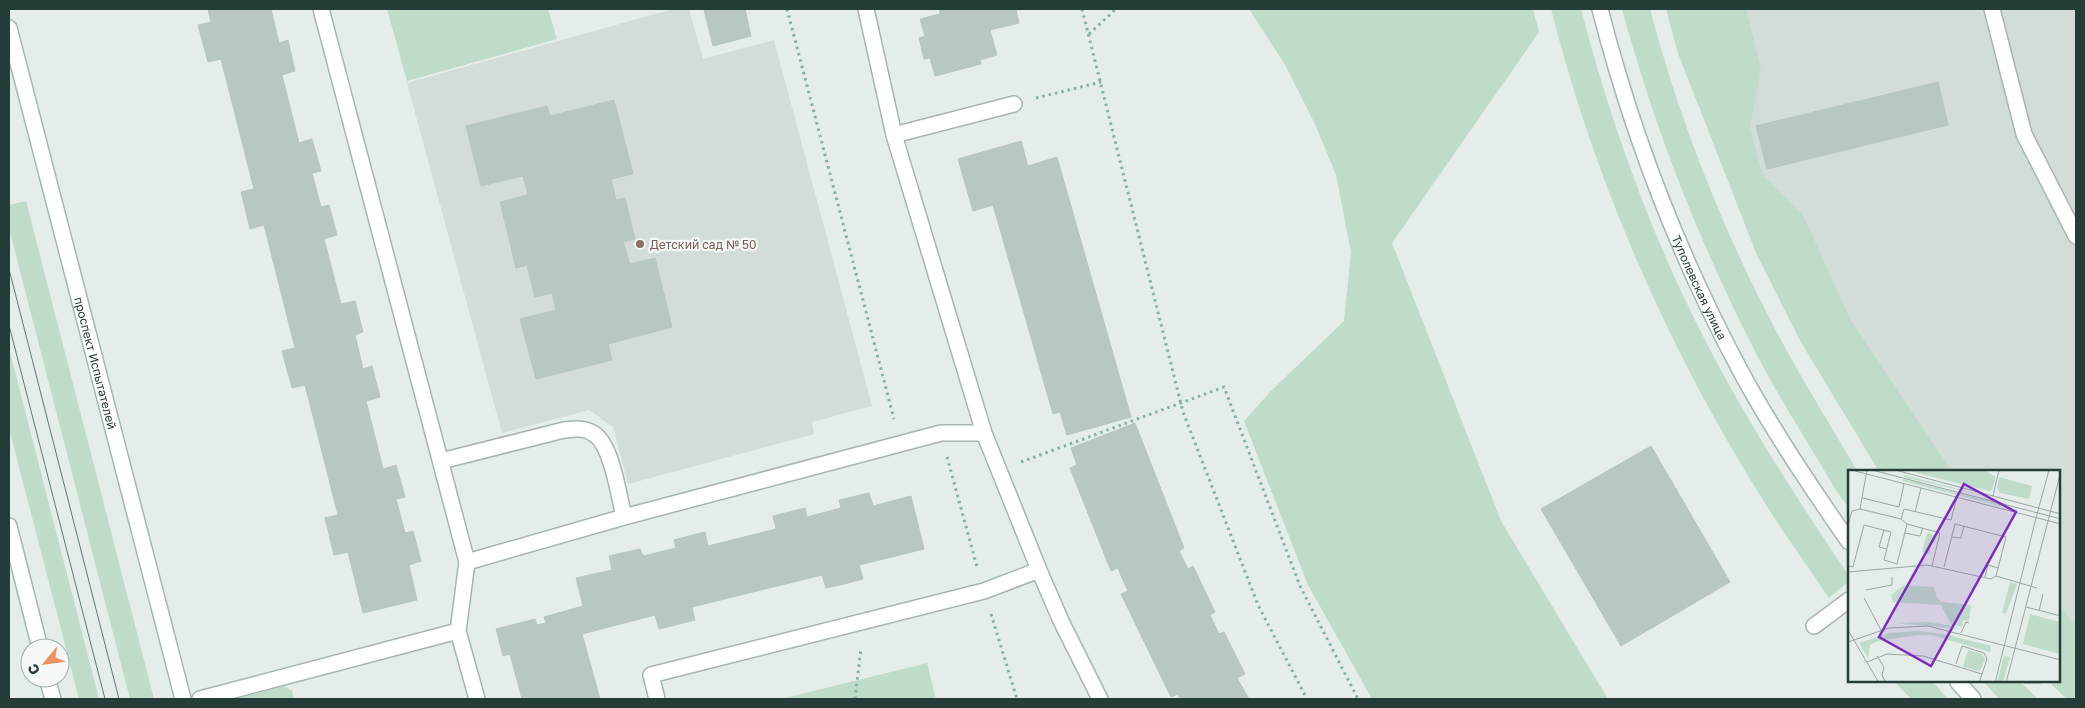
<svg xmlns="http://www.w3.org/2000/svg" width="2085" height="708" font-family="'Golos Text',sans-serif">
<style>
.built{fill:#d2dcd9}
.green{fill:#bedcc9}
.building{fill:#b9c7c3;stroke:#b6c6c1}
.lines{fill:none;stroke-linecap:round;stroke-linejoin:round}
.service-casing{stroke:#a7b5b1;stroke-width:18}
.minor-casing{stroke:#a7b5b1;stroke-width:18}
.secondary-casing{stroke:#a2b8b2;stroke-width:18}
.path{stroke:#86afa6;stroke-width:3;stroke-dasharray:2.5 4;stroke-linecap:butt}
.service{stroke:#fff;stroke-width:15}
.minor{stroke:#fff;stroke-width:15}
.secondary{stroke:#fff;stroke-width:15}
.tram{stroke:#5f7974;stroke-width:1}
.education-dot{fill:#8d6e63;stroke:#f4f9f7;stroke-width:2}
.labels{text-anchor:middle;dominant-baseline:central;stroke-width:4.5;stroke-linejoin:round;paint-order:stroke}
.education-label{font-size:12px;fill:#785e54;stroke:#f4f9f7;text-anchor:start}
.street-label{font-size:12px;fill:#243d39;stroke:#f4f9f7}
.inset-road{fill:none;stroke:#97a7a3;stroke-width:1}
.view{fill:#7b2cbf;fill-opacity:0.15;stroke:#7b2cbf;stroke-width:2.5}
.inset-edge{fill:none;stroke:#243d39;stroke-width:2.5}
</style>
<rect width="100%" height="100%" fill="#e4ede9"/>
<path class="built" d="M673,9h16l14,50 71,-19 98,366 -60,16 2,12 -186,50 -15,-57 -24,-17 -87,23 -95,-350z
M1666,9h410v690h-9l-18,-17h10v-210h-180l-78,-130 -44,-87 -79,-202z"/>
<path class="green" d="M387,9h161l9,30 -150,42z
M1249,9h284l6,23 -147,211 109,278 107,178h-236l-64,-114 -64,-164 26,-29 74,-71 7,-69 -15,-77 -21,-51 -31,-61z
M1551,9h30c33,128 81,256 146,372 37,67 79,131 122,195v5l-20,17c-22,-33 -45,-64 -66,-98 -95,-151 -168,-318 -212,-491z
M1622,9h28c30,115 79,237 137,342 22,40 47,80 71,121h-9v36l-12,-16c-25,-43 -53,-86 -77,-131 -58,-112 -105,-230 -138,-352z
M1666,9h80l15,60 -11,58 12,47 41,41 47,104 102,153h-73l-1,-3 -77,-127 -44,-87 -79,-202z
M26,201l128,498h-24l-121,-471v-23z
M9,348l90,351h-20l-70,-271z
M2059,606l17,20v73h-9l-18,-17h10z
M927,663l9,36h-155l126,-31z
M1895,682h38l15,17h-37z
M1984,682h37l17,17h-39z
M284,686l8,5 2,8h-58z"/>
<path class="building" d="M208,9h63l8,34 9,-3 7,31 -13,4 17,68 13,-4 9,32 -9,2 9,34 8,-2 8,30 -13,4 17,65 14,-3 8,31 -8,3 8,34 9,-3 8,31 -14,4 17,68 13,-4 9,32 -9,2 9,34 8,-2 8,30 -12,4 8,35 -54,13 -15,-61 -14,3 -9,-37 13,-3 -33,-130 -13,3 -10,-37 13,-3 -31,-123 -14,4 -9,-37 13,-3 -33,-130 -13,3 -10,-37 13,-3z
M710,9h35l6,27 -38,10 -9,-36z
M939,9h77l3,14 -29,7 7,25 -17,5 1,4 -46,12 -5,-18 -6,1 -5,-21 6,-2 -5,-17 20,-5z
M1938,82l10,43 -181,44 -11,-43z
M614,100l19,74 -22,5 5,21 9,-2 10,41 -12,3 7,22 25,-6 17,69 -64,17 4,16 -76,19 -16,-60 36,-9 -4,-17 -17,4 -8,-32 -11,3 -16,-66 28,-7 -5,-19 -42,10 -15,-60 81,-20 3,10z
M1021,141l7,25 29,-9 74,260 -64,18 -7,-23 -7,2 -60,-209 -20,6 -15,-52z
M1135,423l49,125 -5,3 9,18 5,-3 22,46 -5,3 9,19 5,-2 21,42 -8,4 12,21h-69l-2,-5 -7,3 -50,-103 7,-3 -6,-13 -4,-10 -7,3 -41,-103 7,-3 -6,-17z
M1651,446l79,136 -109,64 -80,-137z
M869,493l4,13 38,-10 13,53 -65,16 4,14 -19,5 -18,4 -4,-13 -130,32 3,13 -36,9 -4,-14 -73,19 18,65h-78l-12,-45 -7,2 -7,-27 39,-10 2,6 9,-2 -2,-6 39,-11 -7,-28 36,-8 -3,-14 31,-7 3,7 33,-8 -2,-8 31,-8 3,14 68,-17 -3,-13 32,-8 2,9 34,-9 -2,-8z"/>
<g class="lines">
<defs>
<path id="service" d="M321,9l146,553
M866,9l28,126 90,298 55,137 22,51 39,78
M1992,9l32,125 52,102
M894,135l120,-31
M441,461l123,-31c10,-1 20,-3 30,4 18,11 25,63 30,83
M1814,626l35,-26
M458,631l9,-69 157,-45 317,-84h43
M200,699l258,-68 19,68
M657,699l-6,-24 333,-84 55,-21"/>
<g id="minor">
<path id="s1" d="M1600,9c32,125 80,249 141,363 32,59 70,115 108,170"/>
<path d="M1958,682l15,17"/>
</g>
<g id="secondary">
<path id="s2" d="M9,28l174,671"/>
<path d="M9,526l31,122"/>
<path d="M47,678l6,21"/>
</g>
</defs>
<use href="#service" class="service-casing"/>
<use href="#minor" class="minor-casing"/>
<use href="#secondary" class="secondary-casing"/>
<path class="path" d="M787,9l107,410
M1082,9l101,403 75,193 49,94
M1089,34l27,-25
M1036,98l65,-16
M947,457l30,110
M1021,462l203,-75 76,199 58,113
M991,614l26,85
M855,699l6,-51"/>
<use href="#service" class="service"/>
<use href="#minor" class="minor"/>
<use href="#secondary" class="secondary"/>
<path class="tram" d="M9,269l110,430
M9,325l96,374"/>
</g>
<circle class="education-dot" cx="640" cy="244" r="5"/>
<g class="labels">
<g class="education-label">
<text x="650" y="244">Детский сад № 50</text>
</g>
<g class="street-label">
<text stroke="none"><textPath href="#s1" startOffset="296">Туполевская улица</textPath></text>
<text stroke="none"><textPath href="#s2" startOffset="346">проспект Испытателей</textPath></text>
</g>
</g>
<g transform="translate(1848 470)">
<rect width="212" height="212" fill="#e4ede9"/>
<path d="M58,0h78l12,7 -4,13 -3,1zM56,5l97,25 -97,-23zM151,7l33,9 -3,13 -29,-6 -3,-5zM55,9l97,25v2l-97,-25zM79,63l7,2 -5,19 -7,-2zM162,112l7,2 -11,30 -4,-1zM56,115l30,2 3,11 5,4 29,3 -2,16 -6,-1 -1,7 -11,-3 -10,-19 -48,-3 -2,-7zM182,144l30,8v32l-37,-10zM80,152l19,3 15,4 -65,-6zM69,161l27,3 47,12 -1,6 -59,-17h-14l-39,6 -8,4 -2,13 -9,-15 31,-10zM120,180l14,4 3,5 -5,12 -17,-4zM156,186l6,1 -7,25 -6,1z" fill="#bedcc9"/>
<path class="inset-road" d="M24,0l189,49M47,0l166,44M7,1l206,53M145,26l6,-26M15,28l36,9 5,-23M12,39l41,10 3,-10 47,11 6,-23M67,42l6,-24M188,48l13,-48M200,51l13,-50M59,54l33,9 -8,33M107,54l51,13 -10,39M0,55l4,-14 8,-2 7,-39M36,60l-5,17 8,2M57,63l15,3 3,-8M104,67l9,1 3,-12M0,96l5,1 11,-42 27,7 -7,28 13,4 10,-40 -6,-5M96,97l11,-43M0,102l79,-7 64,14 5,-3 41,12M137,107l3,-12 10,3M18,120l26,-5v-8M16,128l17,32M178,137l35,9M191,141l4,-17M0,160l31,53M113,163l5,-11 3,1M0,172l41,-14 39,-2 133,34M29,186l7,11 -2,8 4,8M19,192l20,-8 36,2 59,18M108,194l6,-18 22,7 3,6 -8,24M147,213l41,-165M158,213l42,-162M176,213h17"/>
<path class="view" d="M116,14l52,28 -85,154 -52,-29z"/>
<rect width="212" height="212" class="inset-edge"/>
</g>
<rect width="2085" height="708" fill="none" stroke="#243d39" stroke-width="20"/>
<g transform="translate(45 663) rotate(241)"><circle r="24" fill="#f4f9f7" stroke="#a1aeab"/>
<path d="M0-4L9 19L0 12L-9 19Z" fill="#eb9363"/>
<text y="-8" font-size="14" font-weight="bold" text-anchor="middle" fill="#243d39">С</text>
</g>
</svg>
